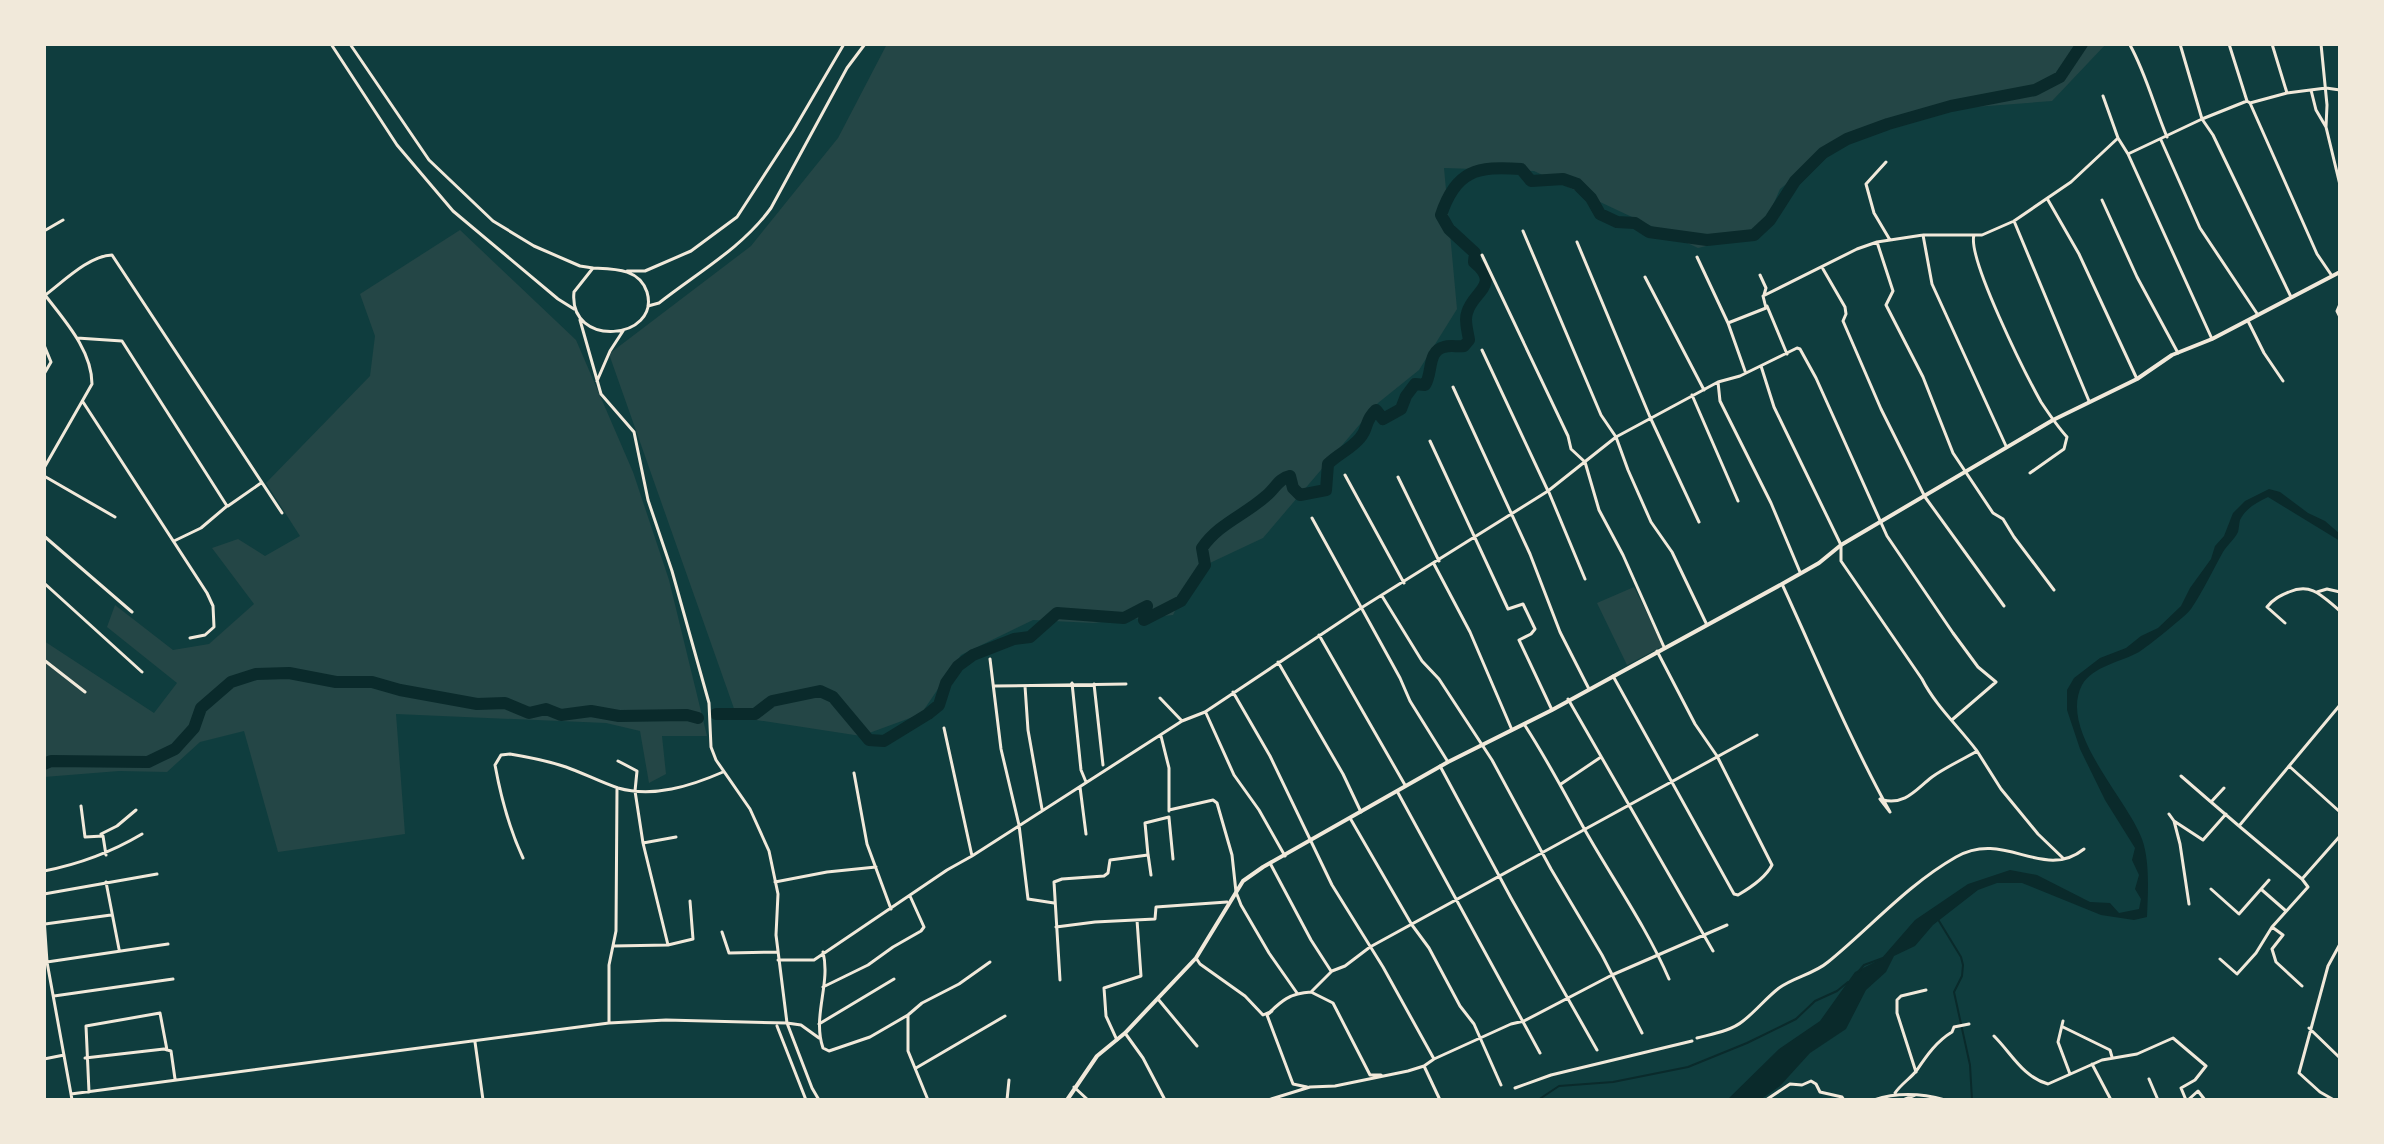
<svg xmlns="http://www.w3.org/2000/svg" width="2384" height="1144" font-family="'Source Serif 4',serif">
<style>
.green{fill:#244646}
.water{fill:#0a2a2b}
.lines{fill:none;stroke-linecap:round;stroke-linejoin:round}
.stream{stroke:#0a2a2b;stroke-width:2}
.river{stroke:#0a2a2b;stroke-width:12}
.minor{stroke:#f1e9da;stroke-width:3}
.tertiary{stroke:#f1e9da;stroke-width:4}
</style>
<rect width="100%" height="100%" fill="#0f3d3e"/>
<path class="green" d="M887,44h1219l-54,57 -91,7 -106,23 -75,58 -19,44 -63,15 -164,-77 -90,-3 13,141 -38,61 -41,33 -115,135 -68,32 -22,45 -80,8 -60,-3 -72,35 -40,59 -60,22 -124,-19 -128,-363 142,-108 87,-108z
M460,230l116,110 57,132 36,108 38,156h-45l4,38 -17,9 -9,-52 -34,-8 -210,-9 9,120 -127,18 -34,-121 -44,11 -33,30 -48,-1 -75,6v-136l110,72 23,-30 -70,-56 8,-22 58,45 36,-6 45,-40 -42,-56 26,-9 27,17 35,-20 -34,-53 104,-107 5,-40 -15,-42z
M1634,587l29,59 -36,19 -30,-62z"/>
<path class="water" d="M2269,489l11,3 28,21 17,8 15,13v7l-72,-44c-11,5 -23,12 -28,23 -1,4 -1,8 -2,12 -3,7 -11,13 -15,20 -11,20 -19,37 -32,57 -5,7 -44,38 -52,43 -18,10 -46,14 -57,33 -24,46 45,113 60,154 8,22 6,54 5,78l-13,3 -33,-5 -79,-32h-25l-19,7 -45,35 -18,21 -21,10 -8,16 -20,18 -20,39 -36,24 -30,33 -20,14h-33l52,-51 41,-28 35,-49 26,-13 34,-39 53,-36 42,-14 27,5 53,27 20,1 9,10 20,-4 2,-10 -6,-10 4,-14 -7,-15 3,-12 -30,-48 -25,-51 -13,-39v-20l7,-12 26,-20 26,-10 15,-12 17,-8 23,-22 9,-18 21,-29 4,-13 9,-10 9,-23 12,-12z"/>
<g class="lines">
<path class="stream" d="M1939,921l22,36 2,8 -1,11 -8,16 16,73 2,35
M1858,972l6,-7 19,-7
M1538,1100l21,-14 54,-4 75,-15 59,-24 49,-24 19,-18 22,-10 11,-9"/>
<path class="river" d="M716,714h39l17,-13 48,-10 13,6 36,43 15,1 44,-27 11,-9 7,-22 12,-17 15,-11 41,-16 16,-2 27,-24 67,5 23,-12 -3,14 37,-19 24,-36 -3,-17c16,-24 43,-33 64,-52 9,-7 13,-18 24,-20l3,12 7,7 26,-5 2,-26c10,-10 23,-15 32,-26 9,-10 4,-17 16,-28l7,9 18,-10 5,-13 9,-12 10,1c8,-12 2,-34 19,-38 6,-2 14,0 20,-1l5,-6c-1,-8 -5,-19 -2,-27 5,-21 35,-28 7,-51l1,-9 -26,-24 -8,-14c15,-45 36,-49 80,-46l10,12 32,-2 14,5 14,14 9,16 17,8 18,1 14,9 58,8 47,-5 16,-15 25,-39 28,-28 24,-14 41,-15 63,-18 84,-16 25,-13 22,-33
M44,764l7,-3 97,1 27,-13 19,-21 7,-20 30,-26 25,-8 33,-1 47,9h36l28,8 77,14 28,-1 24,10 17,-4 15,6 30,-4 28,5 68,-1 11,3"/>
<path class="minor" d="M331,44l66,101 56,66 105,88 16,10
M350,44l79,116 64,61 41,25 46,20 13,2
M2180,44l22,75 11,16 78,162
M2229,44l18,57
M2272,44l15,49
M2321,44l6,61 -1,22 14,58
M2130,45c16,29 24,61 37,92
M2311,90l5,20 10,17
M2103,96l15,42
M2250,103l67,151 15,22
M2161,140l39,88 58,87
M2128,154l84,185
M1886,162l-20,22 8,29 16,27
M2048,200l31,54 58,125
M2102,200l35,77 41,76
M2014,221l75,180
M44,231l19,-11
M1523,231l78,184 15,22 12,33 23,52 21,30 34,71
M1923,235l9,49 74,162
M1974,235c-7,23 52,140 67,167 8,12 16,24 26,35l-3,12 -34,24
M1577,242l73,175 49,105
M1877,242l16,49 -7,14 37,72 30,76 40,60 10,6 11,18 40,53
M1482,255l86,181 3,13 14,13 14,48 24,45 41,92
M1697,257l31,66 17,48
M593,268c21,1 46,0 54,24 14,48 -79,57 -73,0z
M1823,269l22,38 1,7 -3,7 38,88 44,88 79,109
M627,271h18l46,-20 46,-34 56,-86 51,-87
M1760,275l6,13 -2,7
M1645,277l59,113
M44,296c19,-14 44,-40 68,-41l170,258
M2340,304l-3,7 3,6
M648,306l11,-3c38,-30 83,-55 112,-95l76,-140 18,-24
M1767,306l20,48
M580,320l21,74 33,38 14,68 24,71 37,132 2,44 5,13 34,49 19,42 9,43 -2,41 11,88 25,65 7,12
M2248,321l16,32 19,28
M1728,323l38,-15 -3,-12 94,-47 20,-7 46,-7h59l32,-14 57,-39 47,-44 10,16 74,-35 45,-18 3,2 37,-10 39,-5 14,2
M77,338l45,3 105,165 -26,22 -27,13
M44,345l7,17 -7,12
M1482,350l66,141
M1761,366l13,41 67,138v16l81,118c13,26 37,48 55,72
M597,381l13,-30 13,-20
M1718,382l2,19 51,102 29,69
M1453,387l77,167 30,78 29,57
M1692,395l46,106
M83,402l124,191 6,13 1,21 -9,8 -15,3
M1430,441l78,168 15,-5 12,25 -4,5 -12,6 33,70
M44,468l48,-84c0,-34 -28,-64 -47,-89
M1345,475l59,108
M44,476l71,41
M1398,477l41,84
M1548,490l37,89
M228,506l33,-23
M1312,518l88,160 10,23 38,61
M44,536l88,76
M1434,564l36,68 42,98
M44,583l98,89
M1782,584c35,76 67,154 108,228l-10,-13
M2317,592l10,-3 13,3
M1382,596l40,65 17,18 53,81 59,109 51,86 40,78
M2285,623l-18,-16c6,-8 13,-11 22,-15 23,-10 34,5 51,19
M1319,635l86,150
M990,659l11,90 18,76 9,74 26,4
M44,660l41,32
M1278,662l65,112 18,38
M1613,676l121,218 4,1c12,-7 28,-18 34,-30l-55,-109 -22,-32 -38,-73
M1072,683l9,87 5,12
M1094,684l9,81
M994,686l132,-2
M1025,686l3,44 14,79
M1233,692l37,64 62,129 51,82 51,92 -10,7 -16,5 -73,15 -25,1 -42,13
M1160,698l22,23
M1568,699l145,252
M1206,713l28,62 25,35 26,46
M1524,724c23,35 42,72 62,108 28,49 61,96 83,147
M944,728l28,128
M1161,736l8,32v43
M1440,766l71,132 86,152
M2289,766l51,46
M854,773l13,71 24,65
M2181,776l30,26
M1561,784l40,-27
M1080,787l6,47
M2224,788l-13,14 28,24
M1397,791l143,262
M1883,800c23,5 33,-11 49,-23 14,-10 30,-17 45,-26l24,38 37,45 26,25
M81,806l4,31 18,-1 3,19
M1169,810l44,-10 4,3 15,52 4,37 5,13 28,48 28,40
M2169,814l5,7 29,19 23,-26
M1169,818l4,41
M1350,818l62,107 17,23 31,58 14,18 27,61
M2174,821l6,23 9,60
M101,834l16,-8 19,-16
M643,843l33,-6
M1148,854l3,21
M523,858c-14,-30 -22,-60 -28,-93l6,-10 9,-1c18,3 38,7 56,13 17,6 34,15 52,21 35,10 73,-2 105,-16
M1270,863l41,77 20,31
M44,871c36,-7 66,-18 98,-37
M2302,879l-63,-53 101,-121
M106,882l13,67
M775,882l52,-10 49,-5
M2211,889l28,25 30,-34
M2262,890l24,21
M44,894l113,-20
M44,918l3,44 24,132
M45,924l66,-9
M1056,927l39,-5 60,-3 1,-12 71,-5
M722,932l7,21 48,-1
M668,945l25,-6 -3,-38
M613,946l55,-1 -25,-102 -8,-52 2,-20 -19,-10
M823,952c8,32 -11,64 0,96l6,3 41,-14 38,-22 14,-12 37,-19 31,-22
M1196,958l4,6 45,32 18,19 9,-4 -5,4c14,-14 23,-22 44,-23l21,-21 13,-5 25,-19 387,-212
M2220,959l17,15 19,-21 16,-26
M778,960h36l133,-90 25,-14 210,-135 23,-9 156,-104 187,-117 68,-54 102,-55 22,-6 57,-28 3,1 16,29 71,158 66,97 25,34 18,15 -43,37
M47,962l121,-18
M1060,980l-6,-98 8,-3 42,-3 4,-3 2,-13 38,-5 -3,-32 24,-6
M2302,986l-26,-24 -4,-13 11,-14 -11,-8 36,-40 -6,-8 38,-43
M823,987l45,-22 25,-18 28,-16 3,-4 -14,-31
M1311,992l22,11 37,72h11
M54,996l119,-17
M1158,999l39,47
M1267,1015l26,69 14,3
M908,1016v35l20,49
M2063,1021l-5,21 12,32
M609,1023v-58l7,-34 1,-143
M819,1024l75,-45
M777,1026l29,74
M2063,1027l47,23 2,7
M2309,1028l31,30
M1125,1033l18,25 22,42
M1994,1036c18,18 29,41 54,48l54,-24 35,-6 36,-16 33,28 -11,14 -14,8 5,12
M1697,1038c15,-4 34,-7 46,-17 13,-10 23,-23 36,-33 15,-11 35,-14 49,-26 43,-35 79,-77 128,-105 49,-28 87,25 128,-8
M1117,1040l-11,-24 -2,-28 37,-12 -4,-56
M475,1042l8,58
M85,1058l79,-9 7,2 4,28
M44,1059l20,-4
M1434,1059l77,-35 13,-3 88,-46 115,-50
M2092,1064l19,36
M1424,1066l16,34
M916,1068l89,-52
M1916,1072l-19,-59v-13l4,-4 25,-6
M2149,1079l9,21
M1074,1087l14,13
M1515,1088l36,-13 141,-34
M89,1092l-3,-66 74,-13 7,37
M1895,1093c6,-9 16,-15 22,-23 10,-15 20,-29 35,-38l2,-5 15,-3
M72,1100l-1,-6 538,-71 57,-3 121,3 14,2 18,13
M1007,1100l2,-20
M1766,1100l24,-16 12,1 9,-4 5,3 4,8 22,5 2,3
M1874,1100c24,-8 46,-7 71,0
M1903,1100l12,-5
M2188,1100l10,-9 7,9
M2334,1100l-14,-8 -21,-19 29,-107 12,-22"/>
<path class="tertiary" d="M1067,1100l30,-44 28,-23 71,-75 47,-77 20,-14 185,-105 104,-52 230,-126 37,-21 22,-18 212,-125 84,-41 35,-24 40,-16 128,-67"/>
</g>
<rect width="2384" height="1144" fill="none" stroke="#f1e9da" stroke-width="92"/>
</svg>
